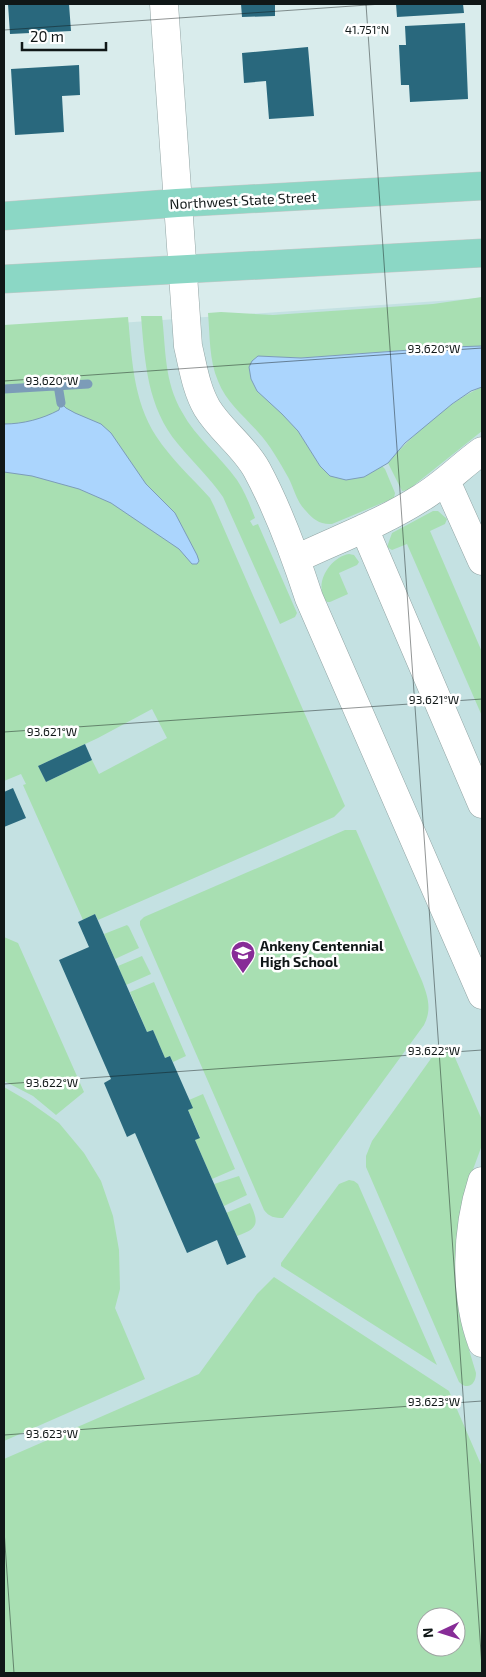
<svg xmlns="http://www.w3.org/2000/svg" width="486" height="1677" font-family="'Exo 2',sans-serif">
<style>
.built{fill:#c4e1e2;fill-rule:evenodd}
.green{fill:#a8dfb2;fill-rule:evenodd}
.water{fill:#abd5fd;stroke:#7c9cb8}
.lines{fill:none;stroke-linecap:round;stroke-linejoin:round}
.stream{stroke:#7c9cb8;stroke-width:9}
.building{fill:#29687d}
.minor-casing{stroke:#92a4a4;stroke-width:29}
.major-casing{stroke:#c6c7c7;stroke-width:29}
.minor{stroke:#fff;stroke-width:28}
.major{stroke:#8bd7c5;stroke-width:28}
.ticks{fill:none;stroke:#101717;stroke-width:1;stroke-opacity:0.45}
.labels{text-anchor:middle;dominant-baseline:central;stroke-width:5;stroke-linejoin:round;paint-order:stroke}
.street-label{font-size:14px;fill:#101717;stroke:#fff}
.poi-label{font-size:14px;font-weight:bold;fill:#101717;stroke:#fff;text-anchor:start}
.ticks-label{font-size:12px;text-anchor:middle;fill:#101717;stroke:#fff;stroke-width:5;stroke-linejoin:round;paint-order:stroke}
</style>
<rect width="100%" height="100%" fill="#d9ecec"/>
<path class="built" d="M482,298v1375h-478v-1342zM426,1617h30v30h-30z"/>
<path class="green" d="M482,297v49l-31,1 -150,11 -43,-2 -6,5 -3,6 2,12 47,52 22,35 44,11 18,-11 3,3 10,24 -1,5 -62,26c-12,1 -19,-5 -26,-13 -10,-10 -12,-23 -18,-34 -9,-16 -18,-32 -30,-45 -14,-16 -32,-30 -40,-51 -9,-21 -8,-45 -10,-68l13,-1 52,3 160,-11z
M141,316h21c4,34 2,65 20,96 14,26 38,44 55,68 8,12 13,25 18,38l-5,3 3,5 5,-2 39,89 -2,4 -15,7 -57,-127c-13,-19 -30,-35 -45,-53 -31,-37 -33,-82 -37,-128z
M128,317c4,42 5,83 28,119 15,23 36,42 54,62l4,8 131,300 -11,11 -236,103 -3,-6 -12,6 -60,-135 3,-1 -5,-10 -17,7v-456zM152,709l15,29 -68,36 -7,-14 -46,22 -8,-16 60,-28z
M482,387v44l-74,59 -6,1 -14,-28c22,-26 63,-63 94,-76z
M433,511h5l9,8 -2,5 -15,7 52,121v64l-75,-172 -15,6 -5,-3 5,-14z
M349,554l5,1 5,7 -2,3 -18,8 9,21 -18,8h-3c-15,-17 3,-45 22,-48z
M345,830h11l66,151c6,16 10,28 2,44l-141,193c-8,0 -14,-1 -19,-8l-124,-285v-4l4,-4z
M127,925l2,2 10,21 -24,11 -11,-25z
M4,937l14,6 66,149 -28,23 -23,-19 -29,-15z
M142,956l9,18 -25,11 -8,-19z
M154,982l32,74 -13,6 -3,-6 -5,2 -12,-28 -6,2 -17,-40z
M444,1047l5,1 4,5 29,67v25l-11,30 -14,111 6,44 13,43c0,11 -8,18 -17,9l-93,-215v-11l6,-15 63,-88 5,-5z
M4,1087l24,14 31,22 25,30 17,28 12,35 6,34 1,39 -5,19 30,71 -141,62z
M203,1094l32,75 -23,10 -17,-39 5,-3 -12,-27 1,-10z
M239,1176l8,19 -23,11 -10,-22z
M349,1180l5,1 4,3 79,181 -156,-99v-3l58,-79z
M250,1203c9,20 9,25 -13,33l-11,-23z
M274,1277l175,114 33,76v206h-478v-214l195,-85 58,-80zM426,1617h30v30h-30z"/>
<path class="water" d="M482,346v41l-11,4 -19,13 -47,39 -17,20 -24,14 -18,3 -16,-4 -10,-10 -22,-35 -16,-17 -25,-23 -6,-12 -2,-12 3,-6 6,-5 43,2 150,-11z
M61,403l5,5 9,5 26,11 10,9 35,51 29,29 22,42 2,6 -2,3h-5l-13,-15 -68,-46 -32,-14 -47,-13 -28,-4v-48c19,0 38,-5 55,-14z"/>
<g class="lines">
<path class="stream" d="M58,385l3,18
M4,389l84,-5"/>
</g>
<path class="building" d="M8,4h61l2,27 -61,3z
M241,4h34v12l-33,1z
M396,4h67l1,9 -67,4z
M465,23l3,76 -58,3 -1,-17h-8l-2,-40h7l-1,-19z
M308,47l6,69 -45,3 -3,-38 -22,2 -2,-30z
M79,65l1,30 -18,1 2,36 -49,3 -4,-66z
M85,744l7,16 -46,22 -8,-16z
M13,788l13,30 -22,9v-35z
M95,914l52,118 6,-2 12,28 5,-2 23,52 -5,2 12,28 -5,2 51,117 -19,8 -10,-25 -30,13 -52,-120 -8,4 -23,-54 7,-4 -52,-119 30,-13 -11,-25z"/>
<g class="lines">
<defs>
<path id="minor" d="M164,4l24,342c5,21 8,43 19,62 14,23 37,38 50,62 22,41 38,85 52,128l173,397
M446,481l36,80
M364,528l118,276
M296,559c42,-20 86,-36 125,-61 22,-13 40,-32 61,-47
M482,1181c-16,49 -18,114 0,162"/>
<path id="major" d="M4,216l173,-13 305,-17
M4,279l478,-26"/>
</defs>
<use href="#minor" class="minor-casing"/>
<use href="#major" class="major-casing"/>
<use href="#minor" class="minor"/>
<use href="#major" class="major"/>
</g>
<path class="ticks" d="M366,4l116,1663M4,30l378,-26M4,381l478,-33M4,732l478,-33M4,1084l478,-34M4,1435l478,-34M4,1530l10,143"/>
<defs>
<symbol id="school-pin" viewBox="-11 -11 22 30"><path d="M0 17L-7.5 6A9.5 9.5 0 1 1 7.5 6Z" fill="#872c97" stroke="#fff"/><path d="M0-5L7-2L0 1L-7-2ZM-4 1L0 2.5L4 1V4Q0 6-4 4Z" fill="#fff"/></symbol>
</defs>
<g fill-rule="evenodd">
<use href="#school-pin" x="229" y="939" width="28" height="38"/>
</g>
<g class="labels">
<g class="street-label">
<text transform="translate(243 200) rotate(-3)">Northwest State Street</text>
</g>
<g class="poi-label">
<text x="260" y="945">Ankeny Centennial<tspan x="260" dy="16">High School</tspan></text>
</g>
</g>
<g class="ticks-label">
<text x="367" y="34">41.751°N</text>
<text x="434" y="353">93.620°W</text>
<text x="52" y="385">93.620°W</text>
<text x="434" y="704">93.621°W</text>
<text x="52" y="736">93.621°W</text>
<text x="434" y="1055">93.622°W</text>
<text x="52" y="1087">93.622°W</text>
<text x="434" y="1406">93.623°W</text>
<text x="52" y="1438">93.623°W</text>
</g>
<rect width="486" height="1677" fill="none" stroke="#101717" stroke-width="10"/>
<g transform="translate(441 1632) rotate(266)"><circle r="24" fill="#ffffff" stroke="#9fa2a2"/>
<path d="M0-4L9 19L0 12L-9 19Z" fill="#872c97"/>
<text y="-8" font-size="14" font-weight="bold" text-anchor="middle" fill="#101717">N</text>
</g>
<path d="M22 42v8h84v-8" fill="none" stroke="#101717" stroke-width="2.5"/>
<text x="30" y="42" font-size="15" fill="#101717" stroke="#ffffff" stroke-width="4" paint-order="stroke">20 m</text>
</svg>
